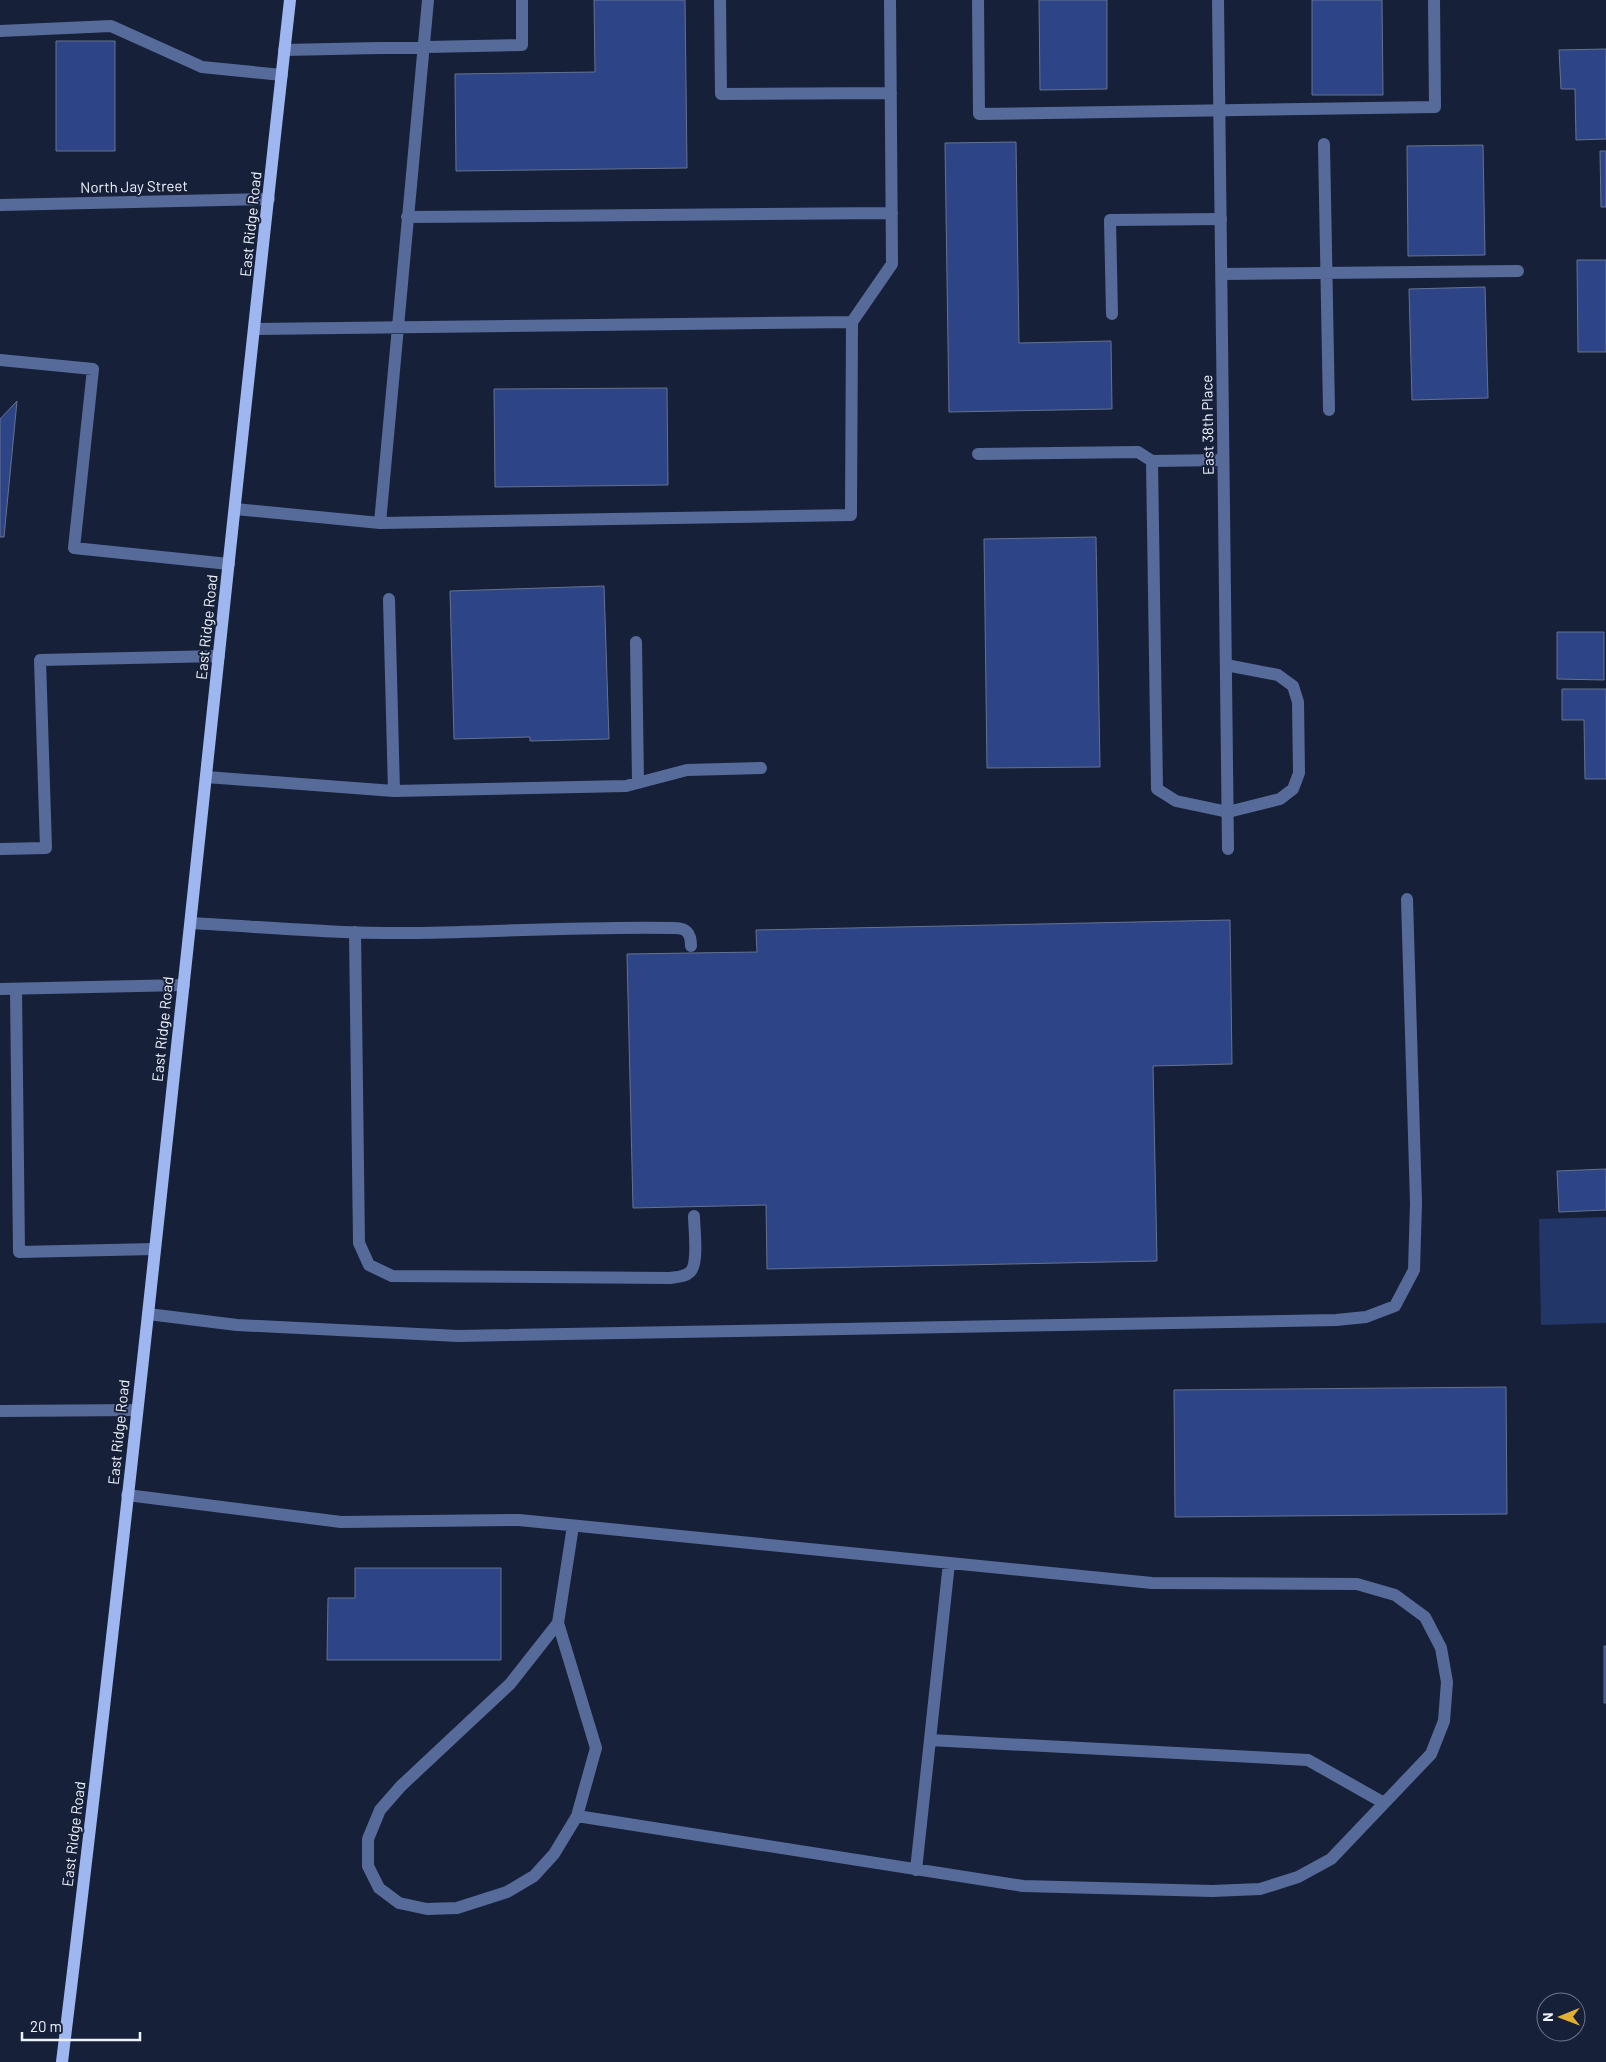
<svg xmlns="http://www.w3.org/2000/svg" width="1606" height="2062" font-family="Barlow,sans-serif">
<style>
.green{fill:#233668}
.building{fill:#2d4586;stroke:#65728f}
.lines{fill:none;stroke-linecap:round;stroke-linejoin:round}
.service{stroke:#576b9a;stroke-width:12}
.minor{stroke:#576b9a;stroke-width:12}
.primary{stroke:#9eb7f1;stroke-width:12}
.labels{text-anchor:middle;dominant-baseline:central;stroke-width:4;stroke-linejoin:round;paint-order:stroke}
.street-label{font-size:15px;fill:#edf2fc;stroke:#172039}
</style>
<rect width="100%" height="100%" fill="#172039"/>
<path class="green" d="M1606,1217v106l-65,2 -2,-106z"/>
<path class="building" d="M594,0h91l2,168 -231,3 -1,-97 140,-2z
M1039,0h68v89l-67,1z
M1312,0h70l1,95h-71z
M56,41h59v110h-59z
M1606,49v90l-30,1 -1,-51h-14l-2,-39z
M1016,142l3,201 92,-2 1,68 -163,3 -4,-269z
M1483,145l2,110 -77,1 -1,-110z
M1600,151h6v56h-5z
M1577,260h29v92h-28z
M1485,287l3,111 -76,2 -3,-111z
M667,388l1,97 -173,2 -1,-98z
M17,401l-13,136h-4v-118z
M1096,537l4,230 -113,1 -3,-229z
M604,586l5,153 -79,2v-4l-76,2 -4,-148z
M1557,632h47v48l-47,-1z
M1562,689h44v90h-21l-1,-59h-22z
M1230,920l2,144 -79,2 4,195 -390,8 -1,-64 -133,3 -6,-254 130,-2 -1,-22z
M1606,1169v41l-47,2 -2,-41z
M1506,1387l1,127 -332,3 -1,-127z
M355,1568h146v92h-174l1,-62h27z
M1604,1646h2v57h-2z"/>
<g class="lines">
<path class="service" d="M720,0l1,94 170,-1
M978,0l1,114 456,-7 -1,-107
M0,31l111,-5 91,41 80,8
M284,50l238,-5v-45
M1324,144l5,266
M407,217l485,-4
M1222,274l296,-3
M1112,314l-2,-94 111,-1
M255,329l597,-7
M0,360l93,9 -19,179 155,16
M978,454l160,-2 14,9 71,-1
M1152,461l5,328 19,12 52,11 52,-13 13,-10 6,-16 -1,-71 -5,-16 -15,-11 -52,-10
M235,509l145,14 471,-8 1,-193 40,-58 -2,-264
M380,523l48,-523
M389,599l5,192
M636,642l2,141
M206,777l188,14 232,-5 61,-16 74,-2
M0,849l46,-1 -6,-188 179,-4
M191,923c74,4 148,11 223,10 87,-1 173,-7 261,-5 12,0 16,6 16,18
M355,932l4,311 10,22 23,11 278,2c7,-1 15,-1 20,-6 9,-8 4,-44 4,-56
M16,989l3,263 135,-3
M148,1314l89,11 221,11 878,-16 30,-3 29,-11 19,-36 2,-67 -9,-304
M0,1411l137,-1
M127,1495l214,27 178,-2 633,63 205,1 38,11 30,22 16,31 6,34 -3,39 -13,33 -100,105 -33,18 -38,12 -48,2 -189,-5 -446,-70
M558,1623l38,125 -19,68 -23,38 -20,22 -27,16 -50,16 -30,1 -28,-6 -20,-15 -11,-22v-27l12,-29 21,-24 109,-102 48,-61 15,-97
M930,1740l378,20 76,43
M916,1870l33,-307"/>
<path class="minor" d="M1218,0l10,849
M0,205l269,-6
M0,989l184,-4"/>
<path class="primary" d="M62,2062c84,-686 151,-1375 228,-2062"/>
</g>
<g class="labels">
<g class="street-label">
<text transform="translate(134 186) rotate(-1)">North Jay Street</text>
<text transform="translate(250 224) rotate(-84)">East Ridge Road</text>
<text transform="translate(1207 425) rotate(-91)">East 38th Place</text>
<text transform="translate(206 627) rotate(-84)">East Ridge Road</text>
<text transform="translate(162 1029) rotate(-84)">East Ridge Road</text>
<text transform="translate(118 1432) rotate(-84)">East Ridge Road</text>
<text transform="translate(73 1834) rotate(-83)">East Ridge Road</text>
</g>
</g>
<g transform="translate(1561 2017) rotate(269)"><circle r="24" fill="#172039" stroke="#6d7487"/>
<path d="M0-4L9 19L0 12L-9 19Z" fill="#e0b034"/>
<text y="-8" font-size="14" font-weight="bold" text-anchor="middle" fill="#edf2fc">N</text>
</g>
<path d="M22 2032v8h118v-8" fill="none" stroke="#edf2fc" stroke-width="2.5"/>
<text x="30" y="2032" font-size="15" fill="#edf2fc" stroke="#172039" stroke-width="4" paint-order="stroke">20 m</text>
</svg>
